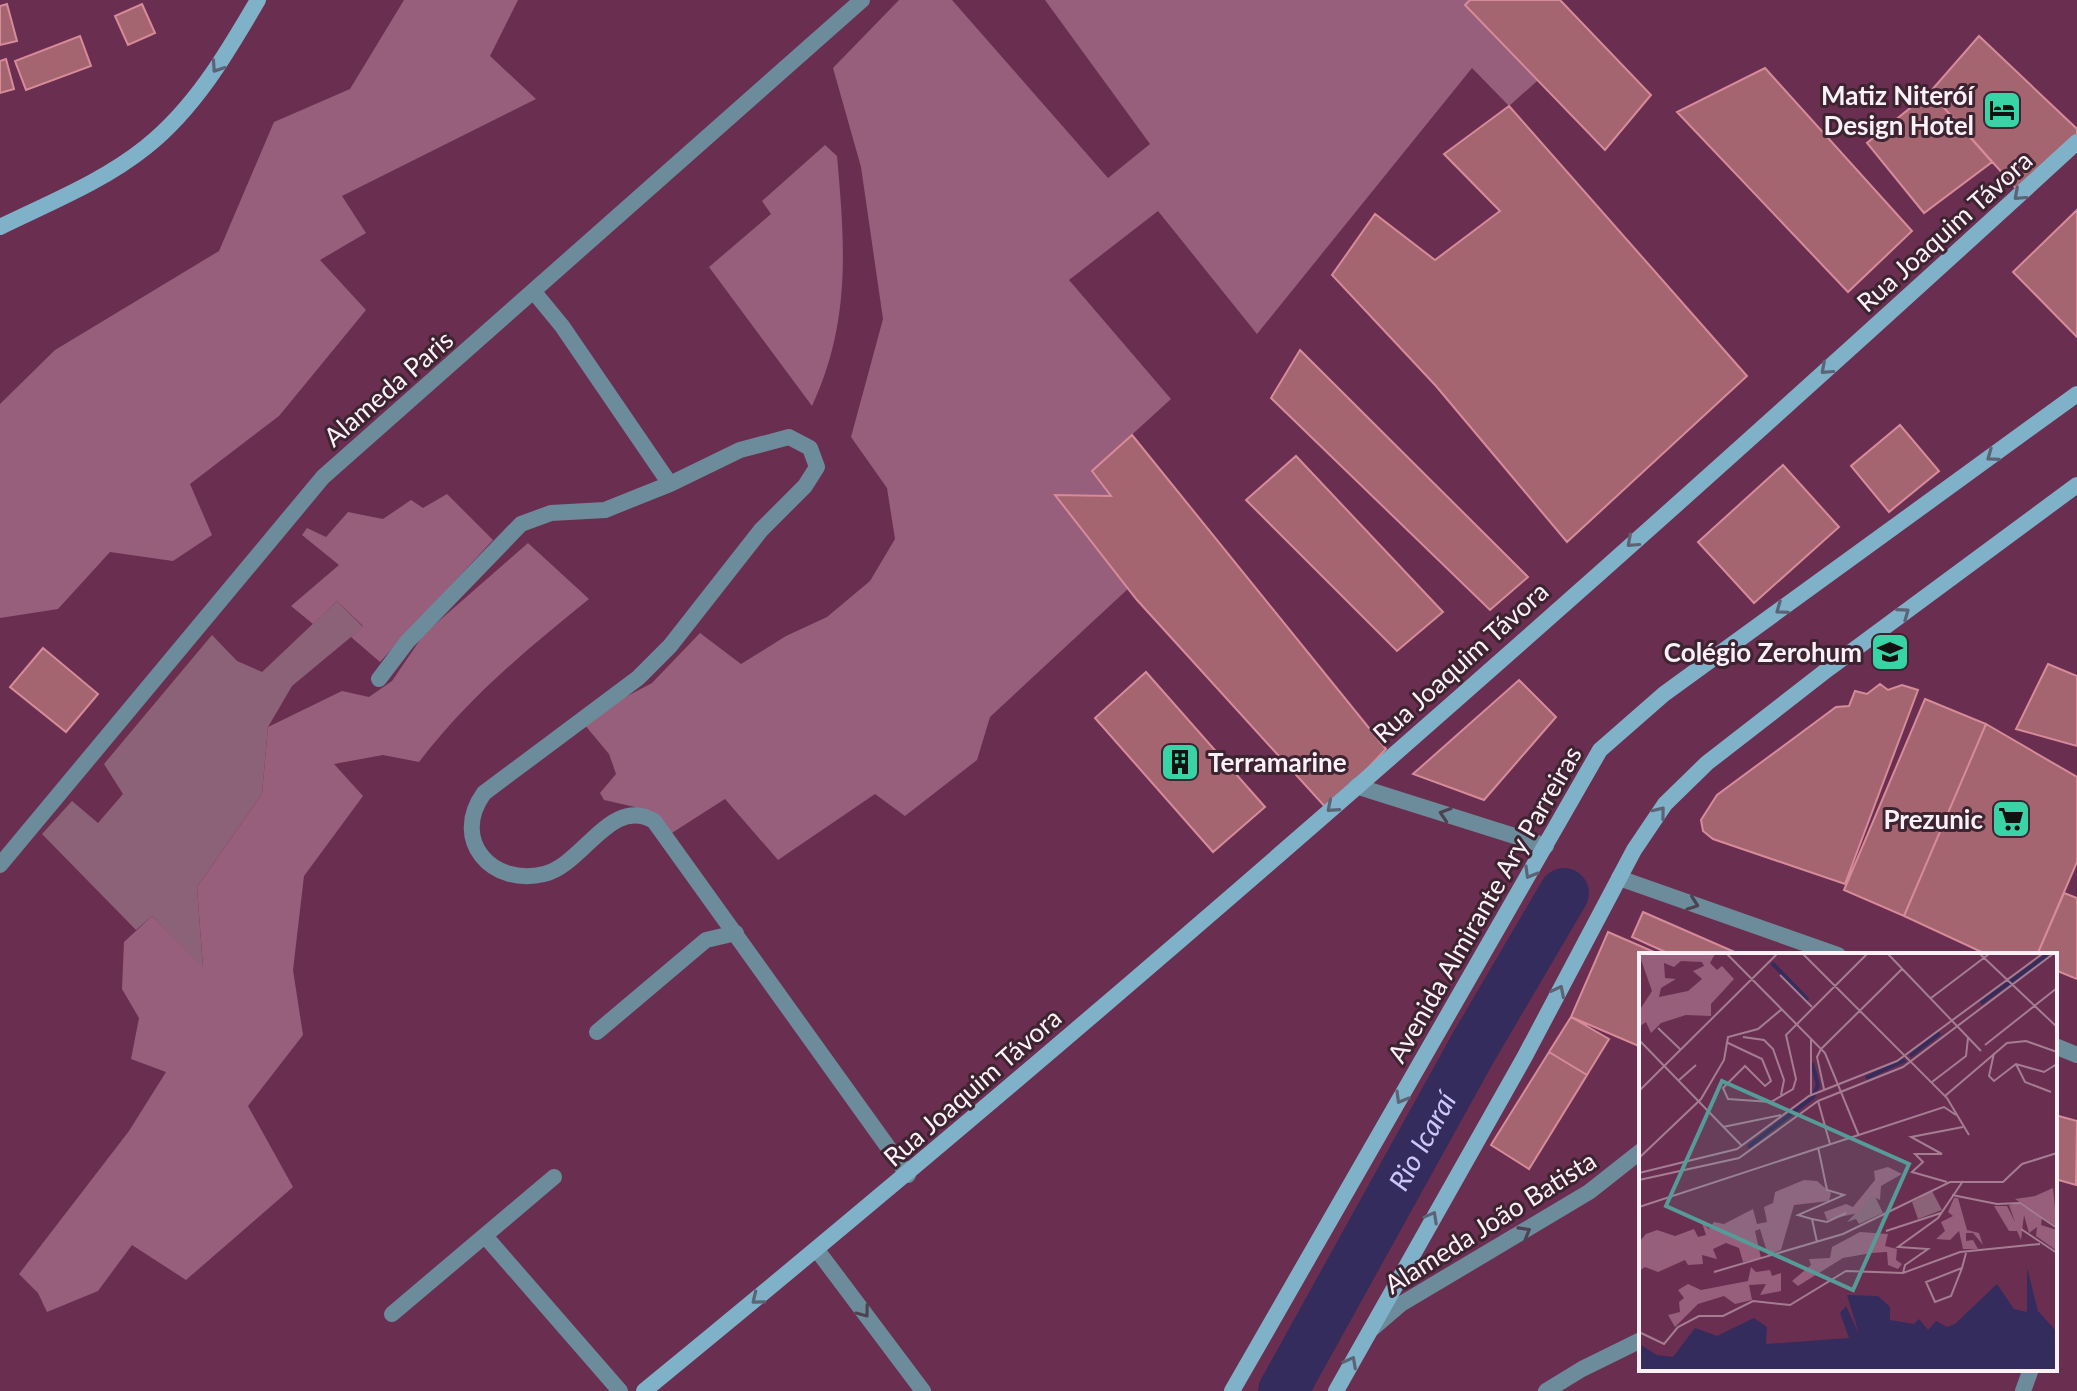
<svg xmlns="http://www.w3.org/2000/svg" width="2077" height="1391" font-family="Lato,sans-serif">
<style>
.green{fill:#8b6277}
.forest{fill:#975f7c}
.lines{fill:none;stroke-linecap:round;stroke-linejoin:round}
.river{stroke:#332c5c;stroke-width:50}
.building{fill:#a46571;stroke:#d78b99;stroke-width:2}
.street{stroke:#6c8c9b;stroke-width:16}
.secondary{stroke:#7fb2c9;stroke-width:16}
.oneway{stroke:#5b6375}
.oneway2{stroke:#4c4251}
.labels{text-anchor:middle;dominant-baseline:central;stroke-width:6;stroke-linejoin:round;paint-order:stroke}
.poi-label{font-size:26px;font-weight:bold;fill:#faf2f6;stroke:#3e2331;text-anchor:end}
.street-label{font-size:26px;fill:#faf2f6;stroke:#3e2331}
.water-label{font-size:28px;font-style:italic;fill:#cbc8f9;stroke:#3e2331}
.inset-river{fill:none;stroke:#332c5c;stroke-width:4}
.inset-road{fill:none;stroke:#a47d92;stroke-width:2}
.view{fill:#569b97;fill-opacity:0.15;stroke:#569b97;stroke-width:4}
.inset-edge{fill:none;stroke:#faf2f6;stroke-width:4}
</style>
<rect width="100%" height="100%" fill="#6a2f50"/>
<path class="green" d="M337,601l26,26 -71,59 -24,41 -6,67 -65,93 6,81 -51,-52 -16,14 -94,-96 30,-33 26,22 25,-29 -19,-30 108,-129 25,26 25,11z"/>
<path class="forest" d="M404,0h114l-28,56 46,43 -194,97 24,37 -46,27 46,50 -87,106 -89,68 22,51 -39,26 -63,-9 -52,57 -58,9v-214l55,-54 164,-99 55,-129 76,-33z
M899,0h53l156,178 42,-34 -105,-144h510l9,57 -55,49 -37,-38 -215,266 -99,-123 -89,69 102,119 -79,72 19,25 19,91 -140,130 -13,43 -72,56 -30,-22 -97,66 -53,-61 -61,39 -29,-31 -31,-7 -4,-7 16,-19 -7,-20 -25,-30 32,-22 36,-19 48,-50 41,31 45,-28 41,-19 43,-36 25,-42 -8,-51 -36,-51 32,-118 -22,-152 -28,-99z
M825,145l12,11c8,90 14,166 -25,250l-103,-139 62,-53 -9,-13z
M447,494l46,46 -113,122 -29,-25 12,-11 -26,-25 -24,23 -22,-18 48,-41 -37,-30 5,-7 19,9 22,-25 35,7 28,-19 12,8z
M528,543l61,56c-64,52 -119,97 -170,163l-36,-7 -49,9 29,32 -59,80 -11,94 10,65 -55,71 45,81 -107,93 -54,-35 -34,46 -51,21 -9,-19 -19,-19 110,-143 37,-59 -35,-13 8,-41 -17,-29 2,-47 28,-26 51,51 -6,-80 65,-93 6,-67 74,-36 27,6 23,-16 32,-47z"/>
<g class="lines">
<path class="river" id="s1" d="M1283,1391l190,-343 91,-155"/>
</g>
<path class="building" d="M1470,0h90l91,95 -46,55 -140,-145z
M7,4l10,37 -17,4v-39z
M142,4l13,29 -27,12 -13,-29z
M80,36l11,30 -65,24 -11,-29z
M1979,36l98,93v13l-56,52 -91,-102z
M6,59l8,30 -14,4v-32z
M1765,68l147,163 -64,61 -171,-180z
M1930,92l62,70 -68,51 -57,-70z
M1509,106l238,270 -180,166 -131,-156 -104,-111 43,-61 60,46 65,-49 -56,-57z
M2077,210v127l-64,-65z
M1300,350l228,227 -38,33 -219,-212z
M1900,425l39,46 -50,41 -38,-46z
M1132,435l254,314 -58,61 -191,-210 -82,-105 56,1 -19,-25z
M1296,456l147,156 -46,39 -151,-151z
M1783,465l56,62 -85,76 -56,-61z
M43,648l55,46 -32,38 -56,-45z
M2048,664l29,12v70l-61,-17z
M1146,672l119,135 -52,45 -118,-134z
M1519,680l37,37 -72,83 -71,-26z
M1880,684l8,6 14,-5 16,5 -73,194 -132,-45 -10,-8 -2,-11 16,-25 119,-88 13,-1 6,-15 12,3z
M1925,699l61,25 -82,192 -60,-26z
M1986,724l91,53v85l-40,93h-49l-84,-39z
M2064,893l13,5v81l-22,-9v-15h-18z
M1643,912l94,41 -1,2h-64l-40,-18z
M1608,932l53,23h-20v92l-70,-30z
M1571,1017l38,22 -22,36 -38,-23z
M1549,1052l38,23 -58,94 -38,-24z
M2055,1115l22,6 -1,64 -21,-6z"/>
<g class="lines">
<path class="street" d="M534,292l28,34 108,158 70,-34 49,-13 21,11 7,19 -12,19 -44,44 -91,116 -32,32 -154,115c-34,47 8,94 60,81 39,-9 67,-79 110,-53l254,354
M379,679l28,-37 114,-118 30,-11 54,-3 65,-26
M1356,786l190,60
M0,865l323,-388 539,-477
M1619,878l219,77
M597,1032l109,-92 30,-7
M2055,1046l22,9
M485,1236l135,155
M817,1250l106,141
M392,1314l162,-137
M1373,1328l28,-24 188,-112 52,-41
M1546,1391l36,-22 59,-29
M2023,1391l8,-22"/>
<path class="secondary" d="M0,227c49,-24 104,-46 146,-80 49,-39 81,-94 112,-147
M644,1391c490,-401 966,-821 1433,-1249
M1232,1391l368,-641 64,-56 413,-300
M1336,1391l188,-333 110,-208 31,-46 42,-41 121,-94 249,-184"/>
</g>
<defs><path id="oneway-chevron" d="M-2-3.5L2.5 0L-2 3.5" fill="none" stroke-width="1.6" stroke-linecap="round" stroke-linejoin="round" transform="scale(2)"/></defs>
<g class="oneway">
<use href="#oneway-chevron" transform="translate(217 67) rotate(124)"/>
<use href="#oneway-chevron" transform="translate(2019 195) rotate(138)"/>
<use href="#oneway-chevron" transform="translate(1826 369) rotate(138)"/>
<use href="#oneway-chevron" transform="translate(1992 456) rotate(144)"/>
<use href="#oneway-chevron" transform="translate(1632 542) rotate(138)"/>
<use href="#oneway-chevron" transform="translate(1781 609) rotate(144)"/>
<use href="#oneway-chevron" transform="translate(1904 613) rotate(-36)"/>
<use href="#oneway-chevron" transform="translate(1332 807) rotate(139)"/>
<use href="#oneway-chevron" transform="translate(1660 812) rotate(-51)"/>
<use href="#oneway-chevron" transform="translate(1530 873) rotate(120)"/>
<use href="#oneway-chevron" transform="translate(1559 991) rotate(-63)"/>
<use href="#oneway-chevron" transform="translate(1401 1098) rotate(120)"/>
<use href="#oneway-chevron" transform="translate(1432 1217) rotate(-61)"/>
<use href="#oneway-chevron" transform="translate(757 1299) rotate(141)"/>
<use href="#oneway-chevron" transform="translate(1351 1362) rotate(-62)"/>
</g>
<g class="oneway2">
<use href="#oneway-chevron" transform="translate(1445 814) rotate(-162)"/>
<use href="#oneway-chevron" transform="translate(1693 904) rotate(20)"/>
<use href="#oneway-chevron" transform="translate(1525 1232) rotate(-30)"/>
<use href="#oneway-chevron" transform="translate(864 1312) rotate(53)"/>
</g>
<defs>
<symbol id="hotel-square" viewBox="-11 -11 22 22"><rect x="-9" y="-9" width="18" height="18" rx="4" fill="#39d4a5" stroke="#3e2331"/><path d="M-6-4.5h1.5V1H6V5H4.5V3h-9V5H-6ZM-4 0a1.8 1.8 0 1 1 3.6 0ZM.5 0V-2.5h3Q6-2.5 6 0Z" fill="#111"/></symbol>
<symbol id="school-square" viewBox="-11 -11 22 22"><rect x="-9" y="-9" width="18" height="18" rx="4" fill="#39d4a5" stroke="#3e2331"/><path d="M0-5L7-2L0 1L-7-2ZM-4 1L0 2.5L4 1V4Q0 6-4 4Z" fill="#111"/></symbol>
<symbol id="building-square" viewBox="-11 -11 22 22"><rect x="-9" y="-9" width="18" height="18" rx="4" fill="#39d4a5" stroke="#3e2331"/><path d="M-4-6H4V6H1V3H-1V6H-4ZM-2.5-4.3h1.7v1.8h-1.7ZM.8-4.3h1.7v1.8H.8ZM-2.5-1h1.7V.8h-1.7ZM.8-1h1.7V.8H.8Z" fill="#111"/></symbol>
<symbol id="supermarket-square" viewBox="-11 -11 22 22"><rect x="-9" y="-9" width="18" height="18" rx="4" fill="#39d4a5" stroke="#3e2331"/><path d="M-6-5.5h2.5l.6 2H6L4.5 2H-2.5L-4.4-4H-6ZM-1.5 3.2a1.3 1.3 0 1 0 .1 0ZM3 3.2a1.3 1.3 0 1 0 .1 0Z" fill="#111"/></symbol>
</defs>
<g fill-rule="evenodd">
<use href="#hotel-square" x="1980" y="88" width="44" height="44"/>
<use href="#school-square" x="1868" y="630" width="44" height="44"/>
<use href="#building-square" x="1158" y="740" width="44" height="44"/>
<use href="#supermarket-square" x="1989" y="797" width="44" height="44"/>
</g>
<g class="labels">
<g class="poi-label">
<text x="1974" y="95">Matiz Niteróí<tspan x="1974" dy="30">Design Hotel</tspan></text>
<text x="1862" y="652">Colégio Zerohum</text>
<text x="1208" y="762" text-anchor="start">Terramarine</text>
<text x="1983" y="819">Prezunic</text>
</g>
<g class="street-label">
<text transform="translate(1944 231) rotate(-42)">Rua Joaquim Távora</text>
<text transform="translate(388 388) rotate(-41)">Alameda Paris</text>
<text transform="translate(1460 662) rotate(-42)">Rua Joaquim Távora</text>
<text transform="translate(1484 904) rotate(-60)">Avenida Almirante Ary Parreiras</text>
<text transform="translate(972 1087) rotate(-41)">Rua Joaquim Távora</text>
<text transform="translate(1490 1222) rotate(-32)">Alameda João Batista</text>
</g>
<g class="water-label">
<text stroke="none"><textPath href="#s1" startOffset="286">Rio Icaraí</textPath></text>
</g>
</g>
<g transform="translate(1639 953)">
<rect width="418" height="418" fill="#6a2f50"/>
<path d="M293,238l10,19 -24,9 -6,-17zM235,241l9,19 -24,11 -3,-5 -9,3z" fill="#8b6277"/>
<path d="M0,1h76l-5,9 7,7 5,-4 12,13 -23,25v12l-25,-1 -25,8 -10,10 -5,-11 -7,5v-16l13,-20zM42,8l21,1 2,4 -11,5 9,8 -14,12 -29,6 2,-9 15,-9 -11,-1 -1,-15 10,4zM249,214l14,7 -21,12 -1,14 -7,-4 -15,17 -31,7 -3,-8 22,-8 7,3 22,-27 -1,-9zM178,228l14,12 -2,8 -35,4 -13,45 -13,5 -8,-26 -5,2 6,27 -18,4 -4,-14 -13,-5 -13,6 4,10 -15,-4 1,9 -15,1 -3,-5 -27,12 -13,-5 -6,4v-29l7,-8 11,-4 18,6 19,-7 4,8 8,-2 -4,-12 7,6 5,-7 10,2 29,-15 4,15 10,-2 -3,-15 9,-4 2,-11 29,-12zM414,235l4,39 -42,-28 20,-3zM315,245h4l9,32 12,3 4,12 -10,-12h-7v8l7,-1 5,9h-15l-4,-18 -9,9 -14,-1 9,-8 -4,-9 12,-6 -5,-4zM379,250l24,15 -1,7 16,5v21l-21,-15 1,-9 -8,6 -5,-18 -3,25 -4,-9h-8l-15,-25h13l8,16 -6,-17zM221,279l28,2 -3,12 12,3 -1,11 6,4 -4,5 -10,-4 -1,-13 -16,1 -28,5 -45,28 -6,-5 19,-16 -2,-6 21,-1 2,-11zM112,314l5,5 14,-2 2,6 9,-3v18l-21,4 6,-11 -17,1 3,15 -17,4 -11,-8 -26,8 -23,23 -7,-12 12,-3 -1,-10 5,-4 -6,-8 10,-6 13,6 47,-9z" fill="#975f7c" fill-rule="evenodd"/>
<path d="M388,315l11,43 19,21v38h-418v-26l18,11 16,2 22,-29 22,8 37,-18 13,9 -1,17 83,-6 -9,-25 6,-7 13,28 -12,-39 31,1 12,11v13l24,4 5,-5 9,11 8,-9 11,6 8,-3 42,-40 17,25 13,3z" fill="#332c5c"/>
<path class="inset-river" d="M133,10l36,37M342,50l66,-48M271,103l30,-23M227,125l39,-18M109,194l65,-50 5,-12 -6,-22"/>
<path class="inset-road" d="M88,1l98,99 34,83M164,1l144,144 22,37M249,1l93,97M341,1l77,73M141,22l32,32M292,45l58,-44M19,75l23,22M104,84l21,3 9,9 11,31 -3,15M172,86v55M0,87l103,106M87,89l36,17 9,22 -6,5 -20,-20 -22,22 5,11 43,3 22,-13 3,-10 -10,-44 81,-81M346,92l72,-57M182,96l81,-80M182,96l-4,8 7,32M355,100l-5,23 5,5 22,-17 28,8 13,-8M377,111l9,18 26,10M39,128l18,-16M293,129l34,-26 2,-18M0,138l138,-137M306,143l62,-53 19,-2 31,11M179,148l12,43M84,174l58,-12M0,205l62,-59 23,-39 4,-23 30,-8 24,-20M0,220l98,-24 72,-53 88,-35 145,-107M0,227l100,-22 79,-57 85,-34 150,-113M308,229l-35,-10 11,-10 -8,-8h27l-31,-17 52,-10M313,242l45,9 23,-1 37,25M0,254l305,-100 12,8M173,266l15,3 19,-9M382,276l36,24M247,278l55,-18M178,289l-5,-23 -14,-4 46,-20 -17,-5 -9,-43M323,315l-11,28 -16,6 -9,-20 36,-14 4,-15M75,319l129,-38 107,-52h53l19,-18 35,-11M264,320l2,-8 23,-16 -30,-2 40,-29 25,-37M0,379l25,12 14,-17 21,-11h24l30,-15 37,4 56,-34 57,2 57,-21 80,-8"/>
<path class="view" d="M83,128l187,83 -56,126 -187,-84z"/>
<rect width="418" height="418" class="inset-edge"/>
</g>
</svg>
